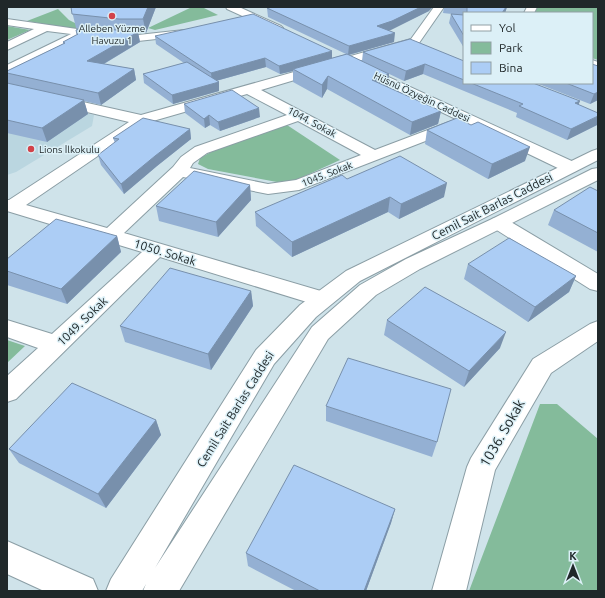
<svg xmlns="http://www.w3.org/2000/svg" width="605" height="598" font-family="Ubuntu,sans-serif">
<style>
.built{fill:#bad6e0}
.green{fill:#84bb9b}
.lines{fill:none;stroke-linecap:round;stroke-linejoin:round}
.street-casing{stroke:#8b9ea5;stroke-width:2}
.secondary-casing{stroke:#8b9ea5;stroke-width:2}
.street{fill:#fff;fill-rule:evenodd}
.secondary{fill:#fff;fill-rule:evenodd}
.wall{fill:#94b0d3}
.shaded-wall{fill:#7890ac}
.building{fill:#accdf5;stroke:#7890ac}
.poi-dot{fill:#d24249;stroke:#dcf0f7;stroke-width:1.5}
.labels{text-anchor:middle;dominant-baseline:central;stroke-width:3;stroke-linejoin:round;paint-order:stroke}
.far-poi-label{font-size:10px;fill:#20282a;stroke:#dcf0f7}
.far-street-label{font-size:10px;fill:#20282a;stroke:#dcf0f7}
.street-label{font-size:12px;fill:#20282a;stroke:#dcf0f7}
.near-street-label{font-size:14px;fill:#20282a;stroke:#dcf0f7}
</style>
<rect width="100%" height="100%" fill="#cfe3ea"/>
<path class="built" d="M7,96l87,19 -2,11 -76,46 -9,3z"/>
<path class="green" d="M192,7h10l16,8 -63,15 -7,-2z
M535,7h63v53l-6,-2v-45h-59z
M58,9l11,11 18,9 -9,1 -51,-9z
M7,26l23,4 -23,10z
M287,125l53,35 -46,21 -17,1 -69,-13 -10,-5 2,-6 13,-7z
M7,340l18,6 -18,17z
M540,404h17l41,35v152h-129z"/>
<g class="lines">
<defs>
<path id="street" d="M226,7h13l42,19 2,2 -6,3 -4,-1 -46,-21z
M434,7h10l-25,36 -158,47 114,60 74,-28 5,-1 5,1 2,3 -2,3 -160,62 -31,4 -85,-17 -59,56 207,61 3,5 -3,5 -8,3 -163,-50 -144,142 -9,3v-26l31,-28 -31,-11v-17l45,14 90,-82 -135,-41v-11h2l120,-78 -122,-29v-8l134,30 270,-76zM247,94l40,21 -92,32 -14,10 -8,10 -66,61 -81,-23 120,-82zM298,121l63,34 -65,25 -28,4 -78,-16 3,-5 14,-10z
M527,7h10l-3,6h-10z
M7,19l91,13 40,3 46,-5 6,3 -6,3 -46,5 -53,-5 -78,38v-9l64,-31 -24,-3 -40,19v-8l27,-13 -27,-4z
M592,60l6,2v8l-6,-2z
M360,64l216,99 2,4 -2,4 -6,1 -6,-1 -208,-100 -2,-3 2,-3z
M499,217l7,2 92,55v17l-8,-2 -98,-62 -2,-4 2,-4z
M598,321v20l-47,32 -56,97 -29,121h-34l35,-124 4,-9 62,-99 57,-35z
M7,541l86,38 5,12h-54l-37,-17z"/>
<path id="secondary" d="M598,149v11l-238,121 -44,36 -42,47 -119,204 157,-241 48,-42 46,-26 86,-40 100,-50 6,-1v12l-178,89 -44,26 -48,44 -149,252h-36l3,-7 -4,7h-36l5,-12 145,-229 44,-45 46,-34 246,-120z"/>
</defs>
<use href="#street" class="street-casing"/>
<use href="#secondary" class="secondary-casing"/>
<use href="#street" class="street"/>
<use href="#secondary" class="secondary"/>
</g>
<path class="wall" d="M71,7h85l-10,26h-8l2,9 -36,22 30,5 2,11 -35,25 -17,-4 4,13 -41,28 -40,-9v-50h1l-1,-2v-10l56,-27v-2l14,-7 -1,-5 3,-1 -3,-1z
M444,7h63l-2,6h-41v35l-15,-25 2,-9h1l-9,-1z
M267,8l162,3 -40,19 5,12 -45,13 40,19 -1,13 53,24 -3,13 -28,11 -83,-46 -5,9 -29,-16v-11l-13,3 -14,-7 -50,14 3,1v9l-46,13 -29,-21 -1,-9 41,-11 -28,-19 -1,-8 177,22 14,-4 -78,-37z
M363,52l101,9v22h69l45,22 19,20 -30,15 -51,-23 1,-4 -94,-39 -19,7 -42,-20z
M598,66v34l-8,4 -54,-21h56z
M184,104l76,13 -40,14 -10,-6 -5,3 -20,-15z
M190,129l1,10 -34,27 -33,28 -23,-29 -3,-10 17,-12 -2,-5z
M427,130l98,31 -37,18 -63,-35z
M347,179l97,18 -45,22 -11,-7 -96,45 -36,-31 -1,-14z
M250,185l1,15 -33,37 -59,-16 -3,-15z
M598,191v61l-50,-27 6,-15z
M117,236l4,16 -54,52 -60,-19v-26z
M468,264l108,12 -7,16 -41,30 -64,-43z
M251,291l2,15 -42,64 -86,-28 -5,-16z
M387,320l113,28 -36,39 -80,-52z
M326,406l111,36 -5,15 -106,-36z
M156,420l5,15 -55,73 -87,-45 -10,-14z
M395,509l-4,14 -25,68h-70l-48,-25 -2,-13z"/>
<path class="shaded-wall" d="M148,7h8l-10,26 -3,-14z
M421,7h12l-4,4 -38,19 -15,5 1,-9z
M506,7h1l-2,6h-3z
M138,32l2,10 -50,30 -3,-11z
M395,33l-1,9 -46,13 1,-9z
M332,51v9l-39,9v2l-13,3 -1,-8z
M265,58l1,9 -54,15 -1,-9z
M425,64l-2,10 -19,7 2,-10z
M134,69l2,11 -35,25 -3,-12z
M389,74l-1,13 -16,-7z
M328,76l-1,13 -5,9v-13z
M219,82v9l-46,13 -1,-9z
M598,92v8l-8,4 4,-10z
M84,100l4,14 -41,28 -5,-14z
M580,101l-4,10 -1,-8z
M259,108l1,9 -40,14 -2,-9z
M441,111l-3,13 -28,11 2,-13z
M209,115l1,10 -5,3 -1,-9z
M598,116l-1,9 -30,15 4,-11z
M190,129l1,10 -34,27 -33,28 -3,-10 34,-28z
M530,147l-5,14 -37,18 4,-15z
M447,183l-3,14 -45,22 2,-15z
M250,185l1,15 -33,37 -2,-15z
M390,197l-2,15 -96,45v-15z
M117,236l4,16 -54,52 -6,-15z
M576,276l-7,16 -41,30 7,-15z
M251,291l2,15 -42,64 -3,-16z
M506,332l-6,16 -36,39 5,-16z
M156,420l5,15 -55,73 -8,-14z
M395,509l-4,14 -25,68h-2z"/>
<path class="building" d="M71,7h77l-5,12h-24l-47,-5z
M273,7h148l-29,14 -15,5 18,7 -46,13 -82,-38z
M465,7h41l-4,6h-35v-6z
M253,14l79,37 -53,15 -14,-8 -54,15 -56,-37z
M451,14l13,1v21z
M83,27l55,5 -51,29 47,8 -36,24 -91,-20v-2l58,-28 -2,-1 15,-8h-1l-1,-4z
M410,39l54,22v19l-39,-16 -19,7 -43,-19z
M347,54l42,20 -17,6 69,31 -29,11 -84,-46 -6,9 -29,-16z
M187,62l32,20 -47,13 -29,-21z
M592,64l6,2v26l-4,2 -28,-11h26z
M7,83l77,17 -42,28 -35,-8z
M471,83h62l47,18 -5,2 23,10v3l-27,13 -52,-23 4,-2z
M232,90l27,18 -41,14 -9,-7 -5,4 -20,-15z
M143,118l47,11 -35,27 -34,28 -23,-29 21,-16 -6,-1z
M457,118l14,7 7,-3 52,25 -38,17 -65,-34z
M400,156l47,27 -46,21 -11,-7 -98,45 -37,-30 87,-37 5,4z
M194,171l56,14 -34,37 -60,-16z
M590,187l8,4v42l-44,-23z
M56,219l61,17 -56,53 -54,-18v-12z
M509,238l67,38 -41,31 -67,-43z
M170,268l81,23 -43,63 -88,-28z
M425,287l81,45 -37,39 -82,-51z
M348,358l103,31 -14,53 -111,-36z
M72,383l84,37 -58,74 -89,-45z
M294,465l101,44 -31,82h-44l-74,-38z"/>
<g class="poi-dot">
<circle cx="112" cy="16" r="4"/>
<circle cx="31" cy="149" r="4"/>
</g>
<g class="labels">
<g class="far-poi-label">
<text x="112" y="28">Alleben Yüzme<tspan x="112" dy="12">Havuzu 1</tspan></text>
<text x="39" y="149" text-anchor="start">Lions İlkokulu</text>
</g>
<g class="far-street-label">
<text transform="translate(422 97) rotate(25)">Hüsnü Özyeğin Caddesi</text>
<text transform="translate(312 122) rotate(28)">1044. Sokak</text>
<text transform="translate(327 174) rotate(-21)">1045. Sokak</text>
</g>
<g class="street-label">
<text transform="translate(492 206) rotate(-27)">Cemil Sait Barlas Caddesi</text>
<text transform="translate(165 252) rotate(17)">1050. Sokak</text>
<text transform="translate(82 321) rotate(-44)">1049. Sokak</text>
<text transform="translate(235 409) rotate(-58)">Cemil Sait Barlas Caddesi</text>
</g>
<g class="near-street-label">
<text transform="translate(502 433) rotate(-60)">1036. Sokak</text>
</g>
</g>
<rect width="605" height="598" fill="none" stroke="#20282a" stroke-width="16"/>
<rect x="463" y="12" width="130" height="72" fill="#dcf0f7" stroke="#91a0a5"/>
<rect x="471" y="25" width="20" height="6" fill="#ffffff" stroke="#91a0a5"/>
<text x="499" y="32" font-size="12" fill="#20282a">Yol</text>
<rect x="471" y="42" width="20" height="12" fill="#84bb9b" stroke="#91a0a5"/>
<text x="499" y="52" font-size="12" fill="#20282a">Park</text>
<rect x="471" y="62" width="20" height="12" fill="#accdf5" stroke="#91a0a5"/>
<text x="499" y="72" font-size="12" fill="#20282a">Bina</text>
<g transform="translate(573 566)" stroke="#dcf0f7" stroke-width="3" paint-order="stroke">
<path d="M0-3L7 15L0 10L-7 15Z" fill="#20282a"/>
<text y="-6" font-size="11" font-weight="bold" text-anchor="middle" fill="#20282a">K</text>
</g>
</svg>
